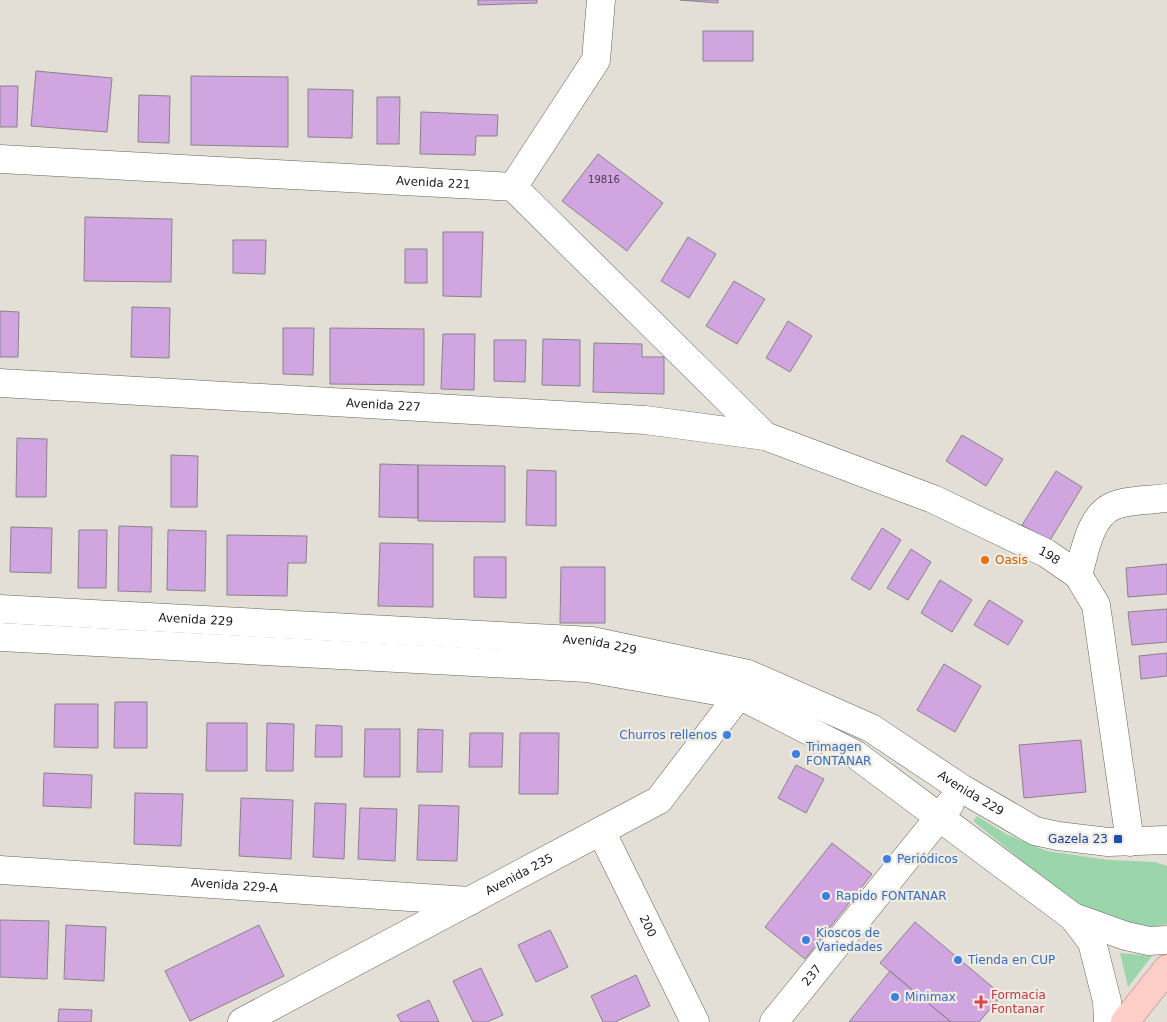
<svg xmlns="http://www.w3.org/2000/svg" width="1167" height="1022" font-family="'DejaVu Sans',sans-serif">
<style>
.green{fill:#9bd5ac}
.building{fill:#d1a6e0;stroke:#89838b}
.lines{fill:none;stroke-linecap:round;stroke-linejoin:round}
.minor-casing{stroke:#66625a;stroke-width:29}
.major-casing{stroke:#ae7b73;stroke-width:29}
.minor{stroke:#fff;stroke-width:28}
.major{stroke:#fdcec8;stroke-width:28}
.food-dot{fill:#e8710a;stroke:#f1ece3;stroke-width:2}
.shop-dot{fill:#3f7fe0;stroke:#f1ece3;stroke-width:2}
.transit-dot{fill:#1a4fb4;stroke:#f1ece3;stroke-width:2}
.health-dot{fill:#e0444e;stroke:#f1ece3;stroke-width:2}
.labels{text-anchor:middle;dominant-baseline:central;stroke-width:4.5;stroke-linejoin:round;paint-order:stroke}
.number-label{font-size:10px;fill:#4b3e4b}
.street-label{font-size:12px;fill:#1e1c19;stroke:#f1ece3}
.food-label{font-size:12px;fill:#c56008;stroke:#f1ece3;text-anchor:start}
.shop-label{font-size:12px;fill:#366cbe;stroke:#f1ece3;text-anchor:start}
.transit-label{font-size:12px;fill:#164399;stroke:#f1ece3;text-anchor:end}
.health-label{font-size:12px;fill:#be3a42;stroke:#f1ece3;text-anchor:start}
</style>
<rect width="100%" height="100%" fill="#e3dfd6"/>
<path class="green" d="M977,816l29,18 41,17 62,9 46,2 12,4v58l-24,6 -51,-13 -119,-96z
M1120,953l32,3 -24,31z"/>
<path class="building" d="M478,0h59v3l-59,2z
M680,0h38v3z
M703,31h50v30h-50z
M36,71l76,7 -5,54 -76,-6z
M191,76l97,1v70l-97,-2z
M0,86h18l-1,41h-17z
M308,89l45,1 -1,48 -44,-1z
M139,95l31,1 -1,47 -31,-1z
M377,97h23l-1,47h-22z
M421,112l77,3 -1,21h-21l-1,19 -55,-1z
M598,154l65,49 -36,48 -65,-50z
M85,217l87,2 -1,63 -87,-1z
M443,232h40l-2,65 -38,-1z
M688,237l28,17 -27,44 -28,-17z
M233,240h33l-1,34 -32,-1z
M405,249h22v34h-22z
M734,281l31,18 -28,45 -31,-18z
M132,307l38,1 -1,50 -38,-1z
M0,311l19,1 -1,45h-18z
M788,321l24,15 -22,36 -24,-14z
M283,328h31l-1,47 -30,-1z
M330,328l94,1v56l-94,-1z
M443,334h32l-1,56 -33,-1z
M543,339l37,1v46l-38,-1z
M494,340h32l-1,42 -31,-1z
M594,343l48,1v13h22v37l-71,-2z
M962,435l41,24 -17,27 -40,-25z
M17,438l30,1 -1,58h-30z
M171,455l27,1 -1,51h-26z
M380,464l38,1v53l-39,-1z
M418,465l87,1v56l-87,-1z
M527,470l29,1v55l-30,-1z
M1056,471l26,16 -33,55 -27,-17z
M119,526l33,1 -1,65 -33,-1z
M11,527l41,1 -1,45 -41,-1z
M882,528l19,12 -31,50 -19,-11z
M79,530h28l-1,58h-28z
M168,530l38,1 -1,60 -38,-1z
M227,535l80,1 -1,27h-18l-1,33 -60,-1z
M380,543l53,1v63l-55,-1z
M911,549l20,13 -23,38 -21,-12z
M474,557h32v41l-32,-1z
M1167,564v30l-39,3 -2,-29z
M561,567h44v56h-45z
M940,580l32,20 -20,32 -31,-19z
M989,600l34,21 -15,24 -34,-20z
M1167,609v33l-35,3 -4,-33z
M1167,653v23l-26,3 -2,-23z
M944,664l37,22 -26,46 -38,-22z
M115,702h32v46h-33z
M55,704h43v44l-44,-1z
M207,723h40v48h-41z
M267,723l27,1 -1,47h-27z
M316,725l26,1v31h-27z
M365,729h35v48h-36z
M418,729l25,1 -1,42h-25z
M470,733h33l-1,34h-33z
M520,733h39l-1,61h-39z
M1081,740l5,52 -62,6 -5,-53z
M796,765l28,14 -18,34 -28,-15z
M44,773l48,2 -1,33 -48,-2z
M135,793l48,1 -2,52 -47,-2z
M241,798l52,2 -2,59 -52,-3z
M315,803l31,1 -2,55 -31,-2z
M419,805l40,1 -2,55 -40,-1z
M360,808l37,1 -2,52 -37,-2z
M832,843l40,31 -67,85 -40,-32z
M0,920l49,1 -2,58 -47,-2z
M915,922l87,73 -23,27h-28l-71,-59z
M66,925l40,2 -2,54 -40,-2z
M259,925l25,51 -94,45 -25,-50z
M550,930l18,37 -32,15 -18,-37z
M481,968l22,47 -16,7h-14l-20,-41z
M890,971l61,51h-102z
M636,975l14,31 -35,16h-12l-12,-26z
M429,1000l10,22h-38l-4,-7z
M59,1009l33,1 -1,12h-33z"/>
<g class="lines">
<defs>
<g id="minor">
<path id="s1" d="M0,159l513,28 252,249"/>
<path d="M513,187l83,-127 5,-60"/>
<path id="s2" d="M0,383l645,37 120,16 168,63 113,54 32,22 18,30 34,237"/>
<path d="M1078,575c7,-23 11,-58 35,-69 12,-6 39,-6 54,-8"/>
<path id="s3" d="M0,609l592,32 156,33 123,54 90,60 74,43 23,5 50,6 59,-2"/>
<path d="M0,637l587,31 152,27 117,60 217,162 53,19 23,5 18,-1"/>
<path id="s4" d="M601,831l94,191"/>
<path id="s5" d="M0,870l470,31"/>
<path d="M1073,917l19,25 15,59 1,21"/>
<path id="s6" d="M242,1022l417,-222 80,-105 6,-13"/>
<path id="s7" d="M774,1022l176,-218"/>
</g>
<path id="major" d="M1125,1022l42,-53"/>
</defs>
<use href="#minor" class="minor-casing"/>
<use href="#major" class="major-casing"/>
<use href="#minor" class="minor"/>
<use href="#major" class="major"/>
</g>
<circle class="food-dot" cx="985" cy="560" r="5"/>
<g class="shop-dot">
<circle cx="727" cy="735" r="5"/>
<circle cx="796" cy="754" r="5"/>
<circle cx="887" cy="859" r="5"/>
<circle cx="826" cy="896" r="5"/>
<circle cx="806" cy="940" r="5"/>
<circle cx="958" cy="960" r="5"/>
<circle cx="895" cy="997" r="5"/>
</g>
<rect class="transit-dot" x="1113" y="834" width="10" height="10" rx="2.5"/>
<path class="health-dot" d="M978.5 994.5h5v5h5v5h-5v5h-5v-5h-5v-5h5z"/>
<g class="labels">
<g class="number-label">
<text x="604" y="179">19816</text>
</g>
<g class="street-label">
<text stroke="none"><textPath href="#s1" startOffset="434">Avenida 221</textPath></text>
<text stroke="none"><textPath href="#s2" startOffset="384">Avenida 227</textPath></text>
<text stroke="none"><textPath href="#s2" startOffset="1076">198</textPath></text>
<text stroke="none"><textPath href="#s3" startOffset="196">Avenida 229</textPath></text>
<text stroke="none"><textPath href="#s3" startOffset="601">Avenida 229</textPath></text>
<text stroke="none"><textPath href="#s3" startOffset="1006">Avenida 229</textPath></text>
<text stroke="none"><textPath href="#s6" startOffset="314">Avenida 235</textPath></text>
<text stroke="none"><textPath href="#s5" startOffset="235">Avenida 229-A</textPath></text>
<text stroke="none"><textPath href="#s4" startOffset="106">200</textPath></text>
<text stroke="none"><textPath href="#s7" startOffset="60">237</textPath></text>
</g>
<g class="food-label">
<text x="995" y="560">Oasis</text>
</g>
<g class="shop-label">
<text x="717" y="735" text-anchor="end">Churros rellenos</text>
<text x="806" y="747">Trimagen<tspan x="806" dy="14">FONTANAR</tspan></text>
<text x="897" y="859">Periódicos</text>
<text x="836" y="896">Rapido FONTANAR</text>
<text x="816" y="933">Kioscos de<tspan x="816" dy="14">Variedades</tspan></text>
<text x="968" y="960">Tienda en CUP</text>
<text x="905" y="997">Minimax</text>
</g>
<g class="transit-label">
<text x="1108" y="839">Gazela 23</text>
</g>
<g class="health-label">
<text x="991" y="995">Formacia<tspan x="991" dy="14">Fontanar</tspan></text>
</g>
</g>
</svg>
